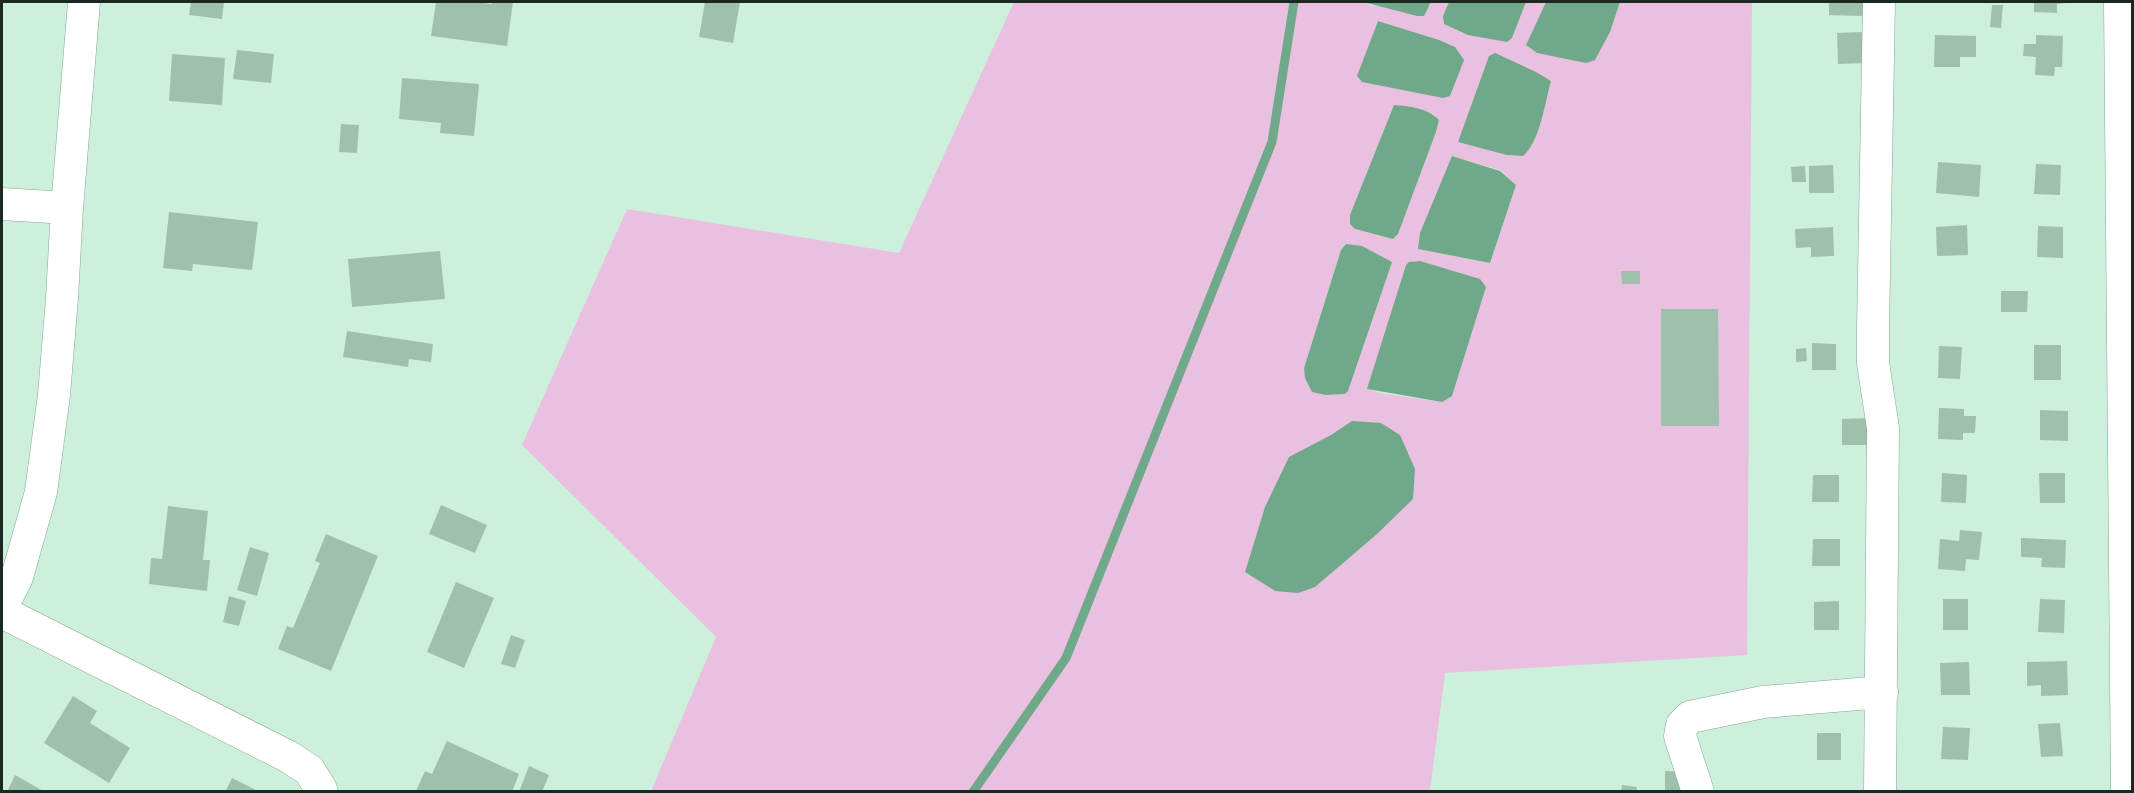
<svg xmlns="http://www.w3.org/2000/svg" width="2134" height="793" font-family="'PT Sans',sans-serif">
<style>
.green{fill:#eac0e1;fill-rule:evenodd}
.water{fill:#6fa98a}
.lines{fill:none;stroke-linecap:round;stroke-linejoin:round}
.stream{stroke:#6fa98a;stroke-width:9}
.building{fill:#9fc0ad}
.minor-casing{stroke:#85a693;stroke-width:33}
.minor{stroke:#fff;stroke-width:32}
</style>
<rect width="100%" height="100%" fill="#cdf0dc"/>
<path class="green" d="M1014,2h349l10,4 56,1 2,-5h18l-6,14 69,22 14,-36h20l-20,43 84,-13 10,-30h132l-5,653 -302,18 -15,118h-779l65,-154 -194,-192 105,-236 272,44zM1378,21l61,19 -64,-10zM1408,106l25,8 6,6 -3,12 -38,102 -5,5 -38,-10zM1452,156l48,14 16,15 -26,78 -72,-14zM1346,244l-1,150 -19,1 -22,-27 37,-118zM1406,265l36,137 -63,-9 -11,-4zM1352,421l-54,172 33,-158z"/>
<path class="water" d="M1363,2h68l-7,14h-7z
M1449,2h77l-14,36 -5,4 -39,-7 -24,-11 -1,-8z
M1546,2h74l-10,30 -15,28 -9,3 -49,-10 -11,-8z
M1378,21l61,19 16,7 9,13 -14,36 -7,2 -81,-16 -5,-6z
M1495,53l41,19 15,9c-6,21 -11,61 -28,75l-16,-1 -49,-13 31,-86z
M1394,105c15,1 34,3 45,15l-3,12 -38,102 -5,5 -38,-10 -5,-5v-9z
M1452,156l48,15 16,14 -26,78 -72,-14 2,-16z
M1346,244l16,2 30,16 -44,129 -3,3 -19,1 -14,-3 -7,-14 -1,-10 37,-118z
M1420,261l60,18 6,8 -34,109 -10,6 -75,-13 39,-124 3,-3z
M1352,421l29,2 19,12 15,34 -2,30 -36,35 -62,53 -17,6 -23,-2 -30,-19 20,-65 24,-50 42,-22z"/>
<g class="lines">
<path class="stream" d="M973,792l93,-134 206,-516 22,-140"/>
</g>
<path class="building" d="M191,2h33l-2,17 -33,-4z
M436,2h39l17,2v-2h21l-6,44 -76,-10z
M705,2h35l-7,41 -34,-6z
M1829,2h34v14l-34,-1z
M2034,2h33v1l-10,1v9l-23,-1z
M1992,5h11l-2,23 -11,-1z
M1863,32l2,31 -27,1 -1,-31z
M1935,35l41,1v21h-16v10h-26z
M2036,35l27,1 -1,31h-7l-1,9 -19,-1 1,-18 -13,-1 1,-12h12z
M237,50l37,4 -3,29 -38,-4z
M172,54l53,4 -3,47 -53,-4z
M402,78l77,6 -5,52 -34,-3 1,-10 -42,-4z
M341,124l18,1 -2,28 -18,-1z
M1938,162l43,3 -2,32 -43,-4z
M2036,164l25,1 -1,30 -26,-1z
M1833,165l1,28h-25v-27z
M1805,166l1,16h-14l-1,-15z
M169,212l89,10 -6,48 -59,-6 -1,7 -29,-3z
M1967,225l1,30 -31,1 -1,-29z
M2038,226l25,1v31l-26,-1z
M1833,227l1,29 -23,1v-10l-15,1 -1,-19z
M440,251l5,48 -93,8 -4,-48z
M1621,271h19v13h-18z
M2001,291h27l-1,21h-26z
M1661,309h57l1,117h-58z
M347,331l86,13 -2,18 -22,-3 -1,8 -65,-10z
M1812,343l24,1v26h-24z
M2034,345h27v35h-27z
M1939,346l23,1 -2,32 -22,-1z
M1806,348l1,13 -11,1v-13z
M1939,408l25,1v7h12l-1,17h-12v7l-25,-1z
M2040,410l28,1v30l-28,-1z
M1869,418v27h-27v-26z
M1942,473l25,2 -1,28 -25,-1z
M2039,473h26v30h-25z
M1813,475h26v27h-27z
M441,505l46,20 -12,28 -46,-19z
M168,506l40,5 -5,49h7l-3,31 -58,-7 2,-26 11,1z
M1960,530l22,2 -3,28 -13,-1 -1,12 -27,-2 2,-30 19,2z
M326,534l52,22 -47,115 -53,-22 9,-23 6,2 27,-65 -5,-2z
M2021,538l45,2 -1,28 -24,-1 1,-9 -21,-1z
M1813,539h27v27h-28z
M250,547l19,6 -12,43 -20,-6z
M456,582l38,16 -30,70 -37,-16z
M229,596l17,5 -7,25 -16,-4z
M1943,599h25v31h-25z
M2040,599l25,1 -1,33 -26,-1z
M1839,601v29h-25v-28z
M511,635l14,5 -10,28 -14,-4z
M2067,661l1,34 -27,1v-11l-14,1v-24z
M1969,662l1,33h-29l-1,-32z
M73,696l24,15 -7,12 40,25 -21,35 -65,-40z
M2060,723l3,33 -22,1 -3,-33z
M1943,727l27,1 -2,32 -27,-1z
M1817,733h24v27h-24z
M447,741l72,33 -7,18 -96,-1 9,-20 7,3z
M529,766l20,9 -7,17h-23z
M1665,771l37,1v20h-37z
M15,775l30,17h-38z
M232,778l28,14h-35z
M1622,785l15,2 -1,5h-15z"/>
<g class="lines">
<defs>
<path id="minor" d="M1879,2l-6,327v34l10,65 -3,364
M2120,2l7,790
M2,204l65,4
M2,607l15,-30 24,-85 13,-97 8,-97 5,-90 17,-206
M2,612l287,145 20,13 12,19v3
M1698,792l-18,-56 2,-11 8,-8 73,-15 119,-10"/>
</defs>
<use href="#minor" class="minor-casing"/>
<use href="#minor" class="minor"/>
</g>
<rect width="2134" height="793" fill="none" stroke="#1b2821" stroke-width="6"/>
</svg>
